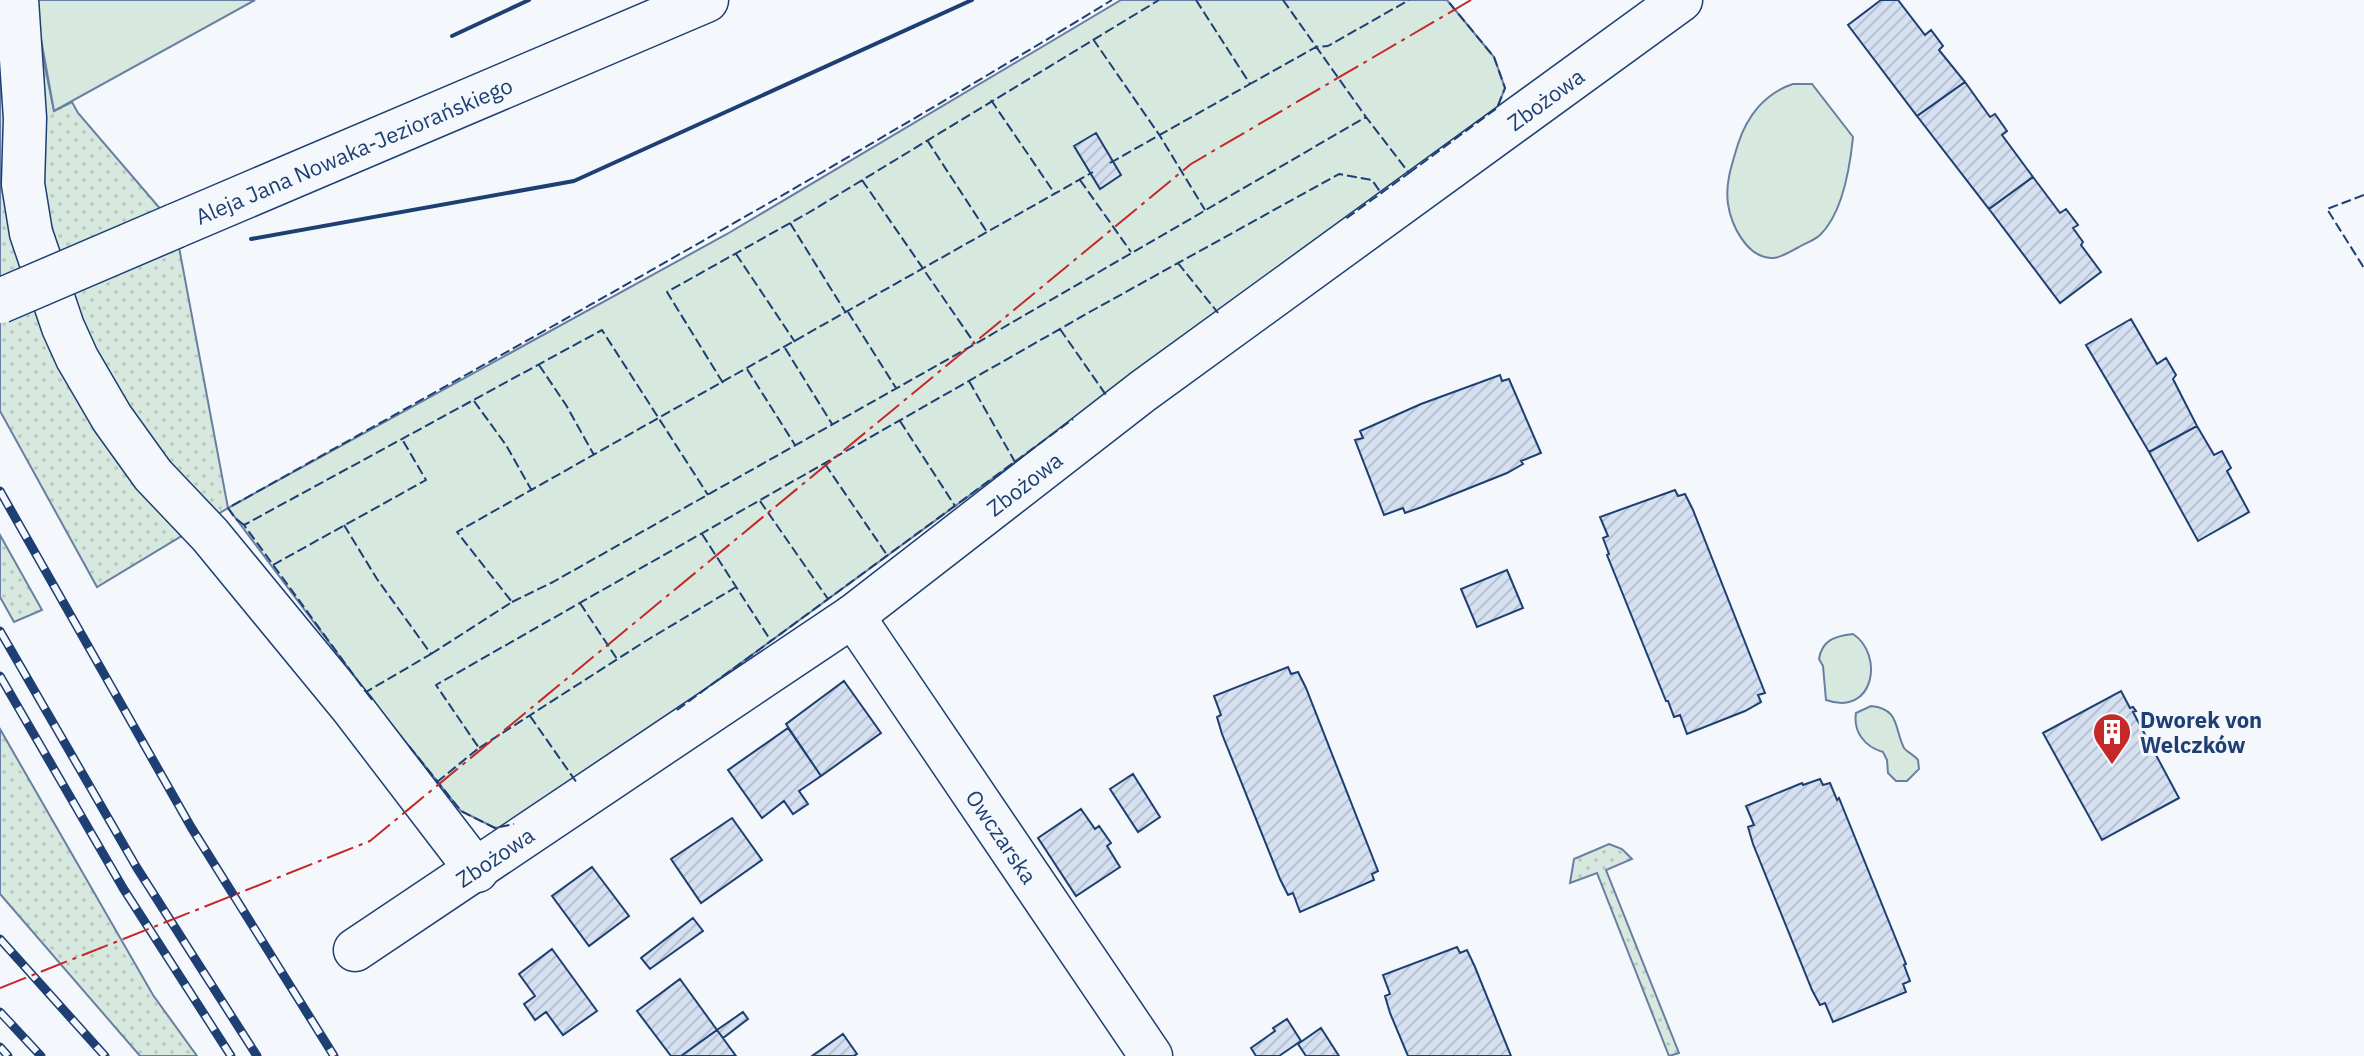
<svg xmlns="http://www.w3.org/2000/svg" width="2364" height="1056" font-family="'IBM Plex Sans',sans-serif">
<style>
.grass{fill:url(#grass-dots);stroke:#687fa3;stroke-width:2}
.green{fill:#d7e8df;stroke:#687fa3;stroke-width:2}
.building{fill:url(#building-hatch);stroke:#1d3f73;stroke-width:2}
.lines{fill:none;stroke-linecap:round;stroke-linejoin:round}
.minor-casing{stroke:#1d3f73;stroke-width:45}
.major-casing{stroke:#1d3f73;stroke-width:47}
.minor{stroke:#f4f7fb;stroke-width:42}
.major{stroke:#f4f7fb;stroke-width:44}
.rail-casing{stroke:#1d3f73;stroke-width:9}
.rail{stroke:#f4f7fb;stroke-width:6;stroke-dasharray:18;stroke-linecap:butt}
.major-bridge-casing{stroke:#1d3f73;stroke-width:47;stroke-linecap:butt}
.major-bridge{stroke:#f4f7fb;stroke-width:44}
.fence{stroke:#1d3f73;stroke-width:2;stroke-dasharray:10 4;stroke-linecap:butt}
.wall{stroke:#1d3f73;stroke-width:4}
.power{stroke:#c62828;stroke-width:2;stroke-dasharray:28 6 4 6;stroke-linecap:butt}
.labels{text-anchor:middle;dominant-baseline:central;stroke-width:6;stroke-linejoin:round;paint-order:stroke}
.street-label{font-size:22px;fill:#1d3f73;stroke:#f4f7fb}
.poi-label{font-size:22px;font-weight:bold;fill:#1d3f73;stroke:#f4f7fb;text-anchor:start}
</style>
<defs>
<pattern id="grass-dots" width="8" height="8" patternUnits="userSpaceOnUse" patternTransform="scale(2)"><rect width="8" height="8" fill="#d7e8df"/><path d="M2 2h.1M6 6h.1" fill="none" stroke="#b8c8c3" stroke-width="1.8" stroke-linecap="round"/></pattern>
<pattern id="building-hatch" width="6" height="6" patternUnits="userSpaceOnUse" patternTransform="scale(2)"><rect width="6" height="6" fill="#d5e0f0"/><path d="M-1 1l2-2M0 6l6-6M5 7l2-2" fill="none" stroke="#b6c1d1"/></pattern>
</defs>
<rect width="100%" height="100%" fill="#f4f7fb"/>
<path class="grass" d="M32,3l22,108 18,-9 6,11 97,113 53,282 -131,79 -97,-176v-364z
M0,535l42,75 -28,12 -14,-25z
M0,729l153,266 44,61h-57l-140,-162z
M1609,844l13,5 10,10 -26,11 73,183 -10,3 -72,-183 -27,10 4,-24z"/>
<path class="green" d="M34,0h221l-201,111z
M1121,0h326l47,57 11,31 -8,20 -22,17 -951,697 -29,6 -34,-17 -88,-110 -145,-193 499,-274z
M1793,84h19l41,53c-3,30 -10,76 -33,98 -5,5 -14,8 -21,12 -8,4 -19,12 -28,11 -25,-1 -40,-34 -43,-54 -3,-21 4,-40 10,-60 9,-28 27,-51 55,-60z
M1853,634c31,20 22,83 -27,66l-3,-34 -4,-7c3,-19 16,-23 34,-25z
M1871,706c29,3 23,22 33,42 3,4 10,7 14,12l1,9 -12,12h-11l-8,-8 -1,-13 -4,-8c-18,-5 -30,-20 -27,-39z"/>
<path class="building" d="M1881,0h17l27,35 6,-5 12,16 -4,4 26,32 -48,34 -69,-91z
M1965,82l25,35 5,-3 12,17 -5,4 31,42 -44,32 -72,-93z
M1096,133l25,42 -21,14 -26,-43z
M2033,177l27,36 6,-4 12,16 -5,3 10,14 -2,3 20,27 -41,31 -71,-94z
M2131,319l26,45 9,-6 10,17 -3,4 24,47 -48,26 -63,-107z
M1500,375l2,6 7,-2 32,74 -20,8 2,3 -16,9 -85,34 -17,6 -2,-5 -19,7 -29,-75 8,-2 -3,-7 61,-27z
M2197,426l17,29 8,-4 9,17 -4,3 22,41 -51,29 -49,-89z
M1675,490l3,6 7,-2 8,16 72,183 -7,2 3,7 -16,9 -58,23 -7,-19 -6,2 -6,-16h-2l-59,-146 2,-1 -6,-16 5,-2 -8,-19z
M1507,570l16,38 -46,19 -16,-38z
M1288,667l3,7 7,-2 8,16 72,183 -6,3 2,6 -74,32 -7,-19 -5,2 -8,-16 -58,-145 -5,-17 4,-2 -7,-19z
M844,681l37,52 -60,43 -35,-52z
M2121,691l9,17 3,-1 3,4 -3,1 46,86 -77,42 -59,-107z
M788,728l33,48 -22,15 9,13 -15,10 -9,-13 -22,17 -34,-48z
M1133,774l27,43 -22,15 -28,-43z
M1820,779l3,6 7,-2 7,17 2,-2 67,166 -2,1 6,16 -7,3 3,8 -73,30 -8,-19 -5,2 -8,-15 -59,-146 -5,-17 6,-2 -8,-19 56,-23 1,2z
M1081,809l14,20 4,-3 12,17 -4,3 13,21 -44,29 -38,-58z
M732,818l30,42 -61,43 -30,-44z
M592,867l37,49 -40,30 -37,-50z
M693,918l10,13 -53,38 -9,-11z
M1457,947l3,6 7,-3 8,17 36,89h-103l-18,-43 -5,-17 5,-2 -7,-19z
M552,949l45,62 -34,24 -17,-23 -11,8 -11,-16 11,-8 -16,-22z
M680,979l37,51 -36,26h-10l-34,-45z
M743,1012l5,7 -25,19 -6,-8z
M1287,1019l14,22 -22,15h-23l-5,-8 24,-17 -2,-3z
M1321,1028l18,28h-33l-8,-12z
M717,1030l19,26h-55z
M843,1034l14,20 -3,2h-42z"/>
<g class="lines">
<defs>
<g id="minor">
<path d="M17,0l8,118 -2,66 8,49 32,94 14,31 35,60 41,57 57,60 143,174 124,162"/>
<path id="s1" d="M853,616l298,440"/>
<path id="s2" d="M355,950l498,-334 290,-225 538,-391"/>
</g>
<g id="major">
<path id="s3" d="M175,226l531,-226"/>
</g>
</defs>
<use href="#minor" class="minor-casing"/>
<use href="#major" class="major-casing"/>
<use href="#minor" class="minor"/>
<use href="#major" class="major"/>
<defs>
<path id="rail" d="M0,491l191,336 143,229
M0,631l137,237 120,188
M0,676l123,212 108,168
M0,939l105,117
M0,1012l41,44
M0,1047l8,9"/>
</defs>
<use href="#rail" class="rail-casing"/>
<use href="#rail" class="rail"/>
<defs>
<path id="major-bridge" d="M0,301l175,-75"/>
</defs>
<use href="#major-bridge" class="major-bridge-casing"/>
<use href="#major-bridge" class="major-bridge"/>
<path class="fence" d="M1196,0l54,84 66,-37 12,-1 81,-46
M1283,0l83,117
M1093,39l67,97 45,74
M991,100l64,94
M927,140l60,92
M1110,163l140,-79
M1409,173l88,-65 8,-20 -11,-31 -47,-57
M862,180l113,164
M1080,180l51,72
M2364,195l-37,14 37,59
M790,223l56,90
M736,254l59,88
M1178,263l40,50
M848,312l48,76
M1060,329l46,66
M785,348l47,76
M539,365l27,40 28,50
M747,369l48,76
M969,381l46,81
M723,383l-56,-91 141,-79 351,-213
M474,401l32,44 26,46
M900,421l55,85
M825,464l62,91
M760,501l68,98
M244,525l-9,-7 -7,-10c297,-166 594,-331 884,-508
M344,525l33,54 54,75 -65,38 -122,-167 358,-195 106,165
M702,534l69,107
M273,565l153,-85 -24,-41
M512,602l41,-20 422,-238 391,-227 43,56 -65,47
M580,603l37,56
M431,654l81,-52 -55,-70 636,-360
M366,692l8,10
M677,710l396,-291
M530,716l47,67
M409,746l52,65 34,17 19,-4
M479,748l165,-106 92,-55
M437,782l42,-34 -43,-63 659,-376 244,-135 33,6 9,13"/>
<path class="wall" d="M452,36l77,-36
M251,239l323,-58 398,-181"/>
<path class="power" d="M0,988l370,-147 821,-677 280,-164"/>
</g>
<defs>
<symbol id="building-pin" viewBox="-11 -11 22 30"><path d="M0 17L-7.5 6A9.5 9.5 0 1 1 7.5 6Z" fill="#c62828" stroke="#f4f7fb"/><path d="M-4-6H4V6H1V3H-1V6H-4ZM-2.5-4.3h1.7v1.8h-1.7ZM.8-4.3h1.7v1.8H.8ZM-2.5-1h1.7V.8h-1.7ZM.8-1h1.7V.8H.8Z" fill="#fff"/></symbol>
</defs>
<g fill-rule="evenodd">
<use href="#building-pin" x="2090" y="710" width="44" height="60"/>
</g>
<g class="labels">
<g class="street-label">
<text stroke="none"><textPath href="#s2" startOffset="1464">Zbożowa</textPath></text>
<text stroke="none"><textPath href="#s3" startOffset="194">Aleja Jana Nowaka-Jeziorańskiego</textPath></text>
<text stroke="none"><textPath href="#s2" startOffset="816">Zbożowa</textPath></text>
<text stroke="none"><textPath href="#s1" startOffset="266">Owczarska</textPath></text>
<text stroke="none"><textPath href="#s2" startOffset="168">Zbożowa</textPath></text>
</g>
<g class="poi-label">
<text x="2140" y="719">Dworek von<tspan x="2140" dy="25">Welczków</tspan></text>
</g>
</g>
</svg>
